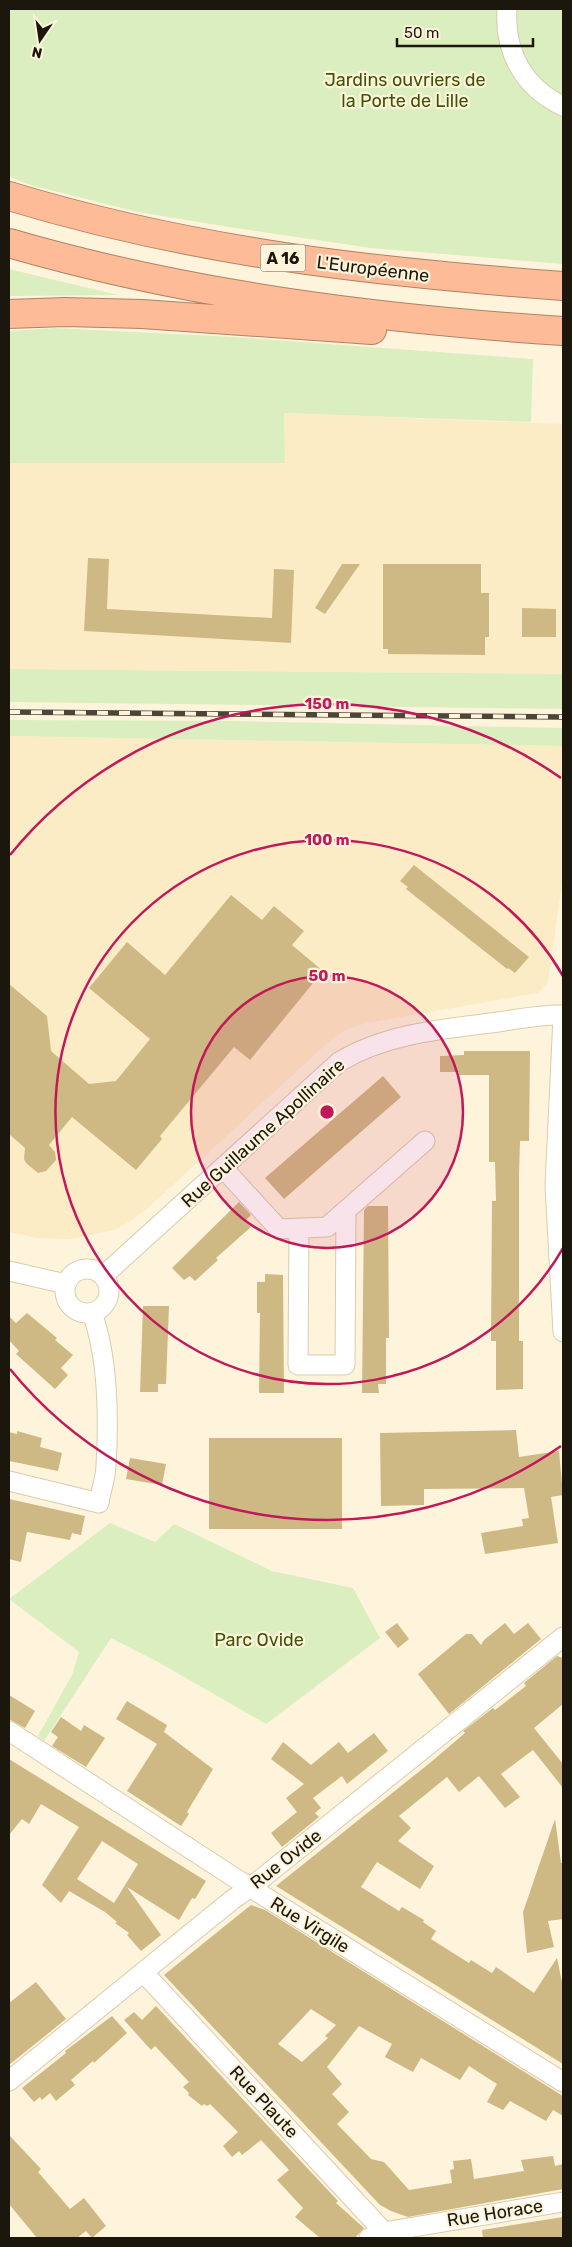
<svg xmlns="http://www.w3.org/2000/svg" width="572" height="2247" font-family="Rubik,sans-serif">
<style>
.built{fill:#fcecc5}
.green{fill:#dbeec0}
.building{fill:#ceb985;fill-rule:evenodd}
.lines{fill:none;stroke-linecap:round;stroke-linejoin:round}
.minor-casing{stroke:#d9ccad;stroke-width:21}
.highway-casing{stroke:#ae8266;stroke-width:30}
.minor{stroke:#fff;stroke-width:19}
.highway{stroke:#fdbb97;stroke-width:28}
.rail-casing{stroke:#4c4638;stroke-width:5.5}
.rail{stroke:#fef4db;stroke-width:4;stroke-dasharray:11;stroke-linecap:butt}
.ring{fill:none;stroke:#c2185b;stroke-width:2.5}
.labels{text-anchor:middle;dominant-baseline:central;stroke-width:4.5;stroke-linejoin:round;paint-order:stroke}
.shield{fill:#fef4db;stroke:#60594a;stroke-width:1}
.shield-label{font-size:16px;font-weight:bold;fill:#1c170c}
.park-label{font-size:18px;fill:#3e5505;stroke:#fef4db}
.street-label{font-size:18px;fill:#1c170c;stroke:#fef4db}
.centre{fill:#c2185b;stroke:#fef4db;stroke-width:2.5}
.ring-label{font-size:15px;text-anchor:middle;font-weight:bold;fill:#c2185b;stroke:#fef4db;stroke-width:4.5;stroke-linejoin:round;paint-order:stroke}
</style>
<rect width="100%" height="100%" fill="#fef4db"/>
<path class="built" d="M284,413l279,11v250l-554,-5v-206h276z
M9,736l554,10v129l-15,107 -10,11 -171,30 -17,5 -16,9 -186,171 -19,14 -15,8 -42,9 -35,-1 -28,-6z"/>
<path class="green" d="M9,9h554v255l-192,-16 -142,-21 -91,-15 -104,-26 -25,-9z
M9,269l109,26 -109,1z
M55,328l179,9 299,22 -2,63 -247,-9 1,50h-276v-132z
M9,669l554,5v35l-554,-7z
M9,720l219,1 335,7v18l-554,-10z
M110,1523l45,19 19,-18 98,47 81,17 27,50 -114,86 -108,-62 -47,-24 -67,103 -6,-5 34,-61 7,-23 -70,-53z"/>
<path class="building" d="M88,558l21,1 -2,50 165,9 2,-49 20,1 -3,73 -207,-12z
M342,564h18l-35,50 -10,-6z
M383,564h98v29h8v44h-4v18l-97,-1v-5h-5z
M522,608l34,1v28h-34z
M414,865l115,92 -14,16 -7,-5 -1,1 -101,-80 2,-2 -8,-6z
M231,895l31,25 12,-14 30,25 -12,14 31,26 -73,89 -16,-13 -74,89 2,3 -26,31 -64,-53 -23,28 6,7 1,8 -10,11 -8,2 -12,-10 -2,-4 1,-11 -16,-14v-150l38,32 4,35 38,33 27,-3 34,-42 -61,-51 38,-46 38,33z
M464,1051h66l-1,90h-9l-1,34v166h4v48l-27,1v-49h-5l1,-140h4l-1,-39h-6v-87h-30v-3h-19v-16l24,-1z
M383,1076l18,21 -117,102 -19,-21z
M239,1202l12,13 -6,6 6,6 -35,31 2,2 -23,21 -5,-5 -6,4 -12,-12z
M368,1206h20l1,132h-3v46h-8l1,9h-17l2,-183z
M265,1274l18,1 1,118h-25l1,-80h-3v-31h8z
M143,1306h26l-3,78h-8v8h-18z
M27,1313l30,25 -2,2 18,15 -12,13 7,7 -13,14 -39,-35 3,-3 -10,-11v-24l7,7z
M516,1430l3,27 40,-6 4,44 -12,2 7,46 -73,11 -4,-21 42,-7 -1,-7 7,-1 -5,-30 -100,1v16l-43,1 -1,-73z
M17,1431l25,7 -2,9 22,6 -4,18 -49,-10v-29l8,2z
M209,1438h133v91h-133z
M130,1458l36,6 -4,21 -36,-6z
M9,1499l76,17 -4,19 -9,-2 -2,7 -43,-8 -6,30 -12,-3z
M397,1623l12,16 -11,9 -13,-16z
M505,1623l9,11 14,-11 13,16 -92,75 -31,-40 48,-40h6l9,11 3,-5z
M557,1656l6,2v46l-29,24 29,36v24l-30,-38 -32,24 19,23 -15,11 -26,-32 -20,16 -12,-15 -48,39 12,12 -13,13 36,25 -14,23 -43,-27 -16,25 38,24 3,-4 22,13 -1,2 13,9 -5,8 38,24 2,-3 21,13 4,-6 38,26 23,-35 6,29v77l-287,-178 155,-124 34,-29 -2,-2 30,-23 2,2 31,-24 -2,-3z
M9,1695l26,16 -10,17 -16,-9z
M127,1701l40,24 -3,7 49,37 -26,43 2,2 -8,12 -54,-35 30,-47 -41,-25z
M61,1717l20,14 3,-6 21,13 -19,29 -34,-21 6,-9 -7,-5z
M374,1733l14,18 -41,33 -5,-8 -29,22 8,10 -6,5 4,4 -37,30 -11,-14 26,-21 -11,-14 18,-14 -33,-25 12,-17 28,23 28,-23 9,11z
M9,1759l197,122 -11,18 -3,-1 -13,22 -52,-33 34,48 -20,16 -14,-16 2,-2 -14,-10 2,-1 -12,-10 -36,-21 -8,12 -19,-18 37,-58 -38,-23 -12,20 -7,-5 -13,16zM102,1841l36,23 -24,39 -37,-24z
M555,1819l6,44h2v56l-15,2 6,26 -27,6 -4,-41z
M251,1905l14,5 298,186v20l-10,-6 -7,11 -36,-20 -7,9 -16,-8 10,-18 -28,-18 -9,14 -39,-22 -8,14 -28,-15 7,-13 -33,-18 -32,41 15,17 -10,10 17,18 -12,12 34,35 13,3 25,28 43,-7 -2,-13 4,-1 -1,-8 18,-2 3,20 50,-8 -3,-11 32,-4 2,10 8,-2v25l-155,28 -17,-6 -11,-6 -216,-230zM311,2009l25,16 -11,11 3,2 -26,24 -24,-18z
M36,1982l30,37 -57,46v-62z
M156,2006l182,195 -2,2 28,25 -9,10h-35l-25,-21 8,-9 -26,-28 12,-10 -28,-30 -19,15 -3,-4 -7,6 -9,-11 15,-14 -28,-28 -3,2 -3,-2 -2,2 -14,-11 1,-2 -6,-6 6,-5 -34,-36 -4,4 -27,-30 10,-8 8,8z
M112,2016l15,17 -33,30 -1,-2 -22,19 4,5 -19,16 -6,-8 -8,7 -2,-3 -6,5 -12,-14 44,-35 -1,-2z
M9,2135l32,34 -3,3 32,37 14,-11 22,28 -14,12 -6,-7 -9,7h-40l-28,-34z
M563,2217v21h-80l-1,-8z"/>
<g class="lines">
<defs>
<path id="minor" d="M507,9c-3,43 17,79 56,97
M563,1017l-8,169 8,146
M223,1168l56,61 48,-2 98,-86
M299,1228l-1,137h47l1,-155
M65 1291a22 22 0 1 1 44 0a22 22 0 1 1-44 0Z
M9,1271l57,13
M103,1276l236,-214c48,-29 105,-33 159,-40 22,-3 44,-8 65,-7
M9,1481l90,22c2,-13 7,-26 7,-38 3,-46 2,-109 -14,-152
M9,1731l226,147 328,204
M143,1972l241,260
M9,2081l223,-181 19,-13 312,-250
M369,2238l15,-6 179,-30"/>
<path id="highway" d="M9,196c184,56 363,76 554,90
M9,243c179,52 368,76 554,88
M9,314l56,-2 77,2 230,16"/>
</defs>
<use href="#minor" class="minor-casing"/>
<use href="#highway" class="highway-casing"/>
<use href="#minor" class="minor"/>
<use href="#highway" class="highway"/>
<defs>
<path id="rail" d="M9,712l554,5"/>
</defs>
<use href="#rail" class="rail-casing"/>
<use href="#rail" class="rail"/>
</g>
<circle cx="327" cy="1112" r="136" fill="#c2185b" fill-opacity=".12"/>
<g class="ring">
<circle cx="327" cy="1112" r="136"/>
<path d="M563 1248A272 272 0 1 1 563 976"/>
<path d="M561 1446A408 408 0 0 1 10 1369M10 855A408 408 0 0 1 561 778"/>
</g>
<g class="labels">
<rect class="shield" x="260.5" y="244.5" width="45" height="27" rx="4"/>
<g class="shield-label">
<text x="283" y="258">A 16</text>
</g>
<g class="park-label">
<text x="405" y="80">Jardins ouvriers de<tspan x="405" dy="21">la Porte de Lille</tspan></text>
<text x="259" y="1640">Parc Ovide</text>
</g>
<g class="street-label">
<text transform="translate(373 269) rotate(7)">L'Européenne</text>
<text transform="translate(263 1133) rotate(-42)">Rue Guillaume Apollinaire</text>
<text transform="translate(286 1859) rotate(-38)">Rue Ovide</text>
<text transform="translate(310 1925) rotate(32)">Rue Virgile</text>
<text transform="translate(264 2102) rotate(47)">Rue Plaute</text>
<text transform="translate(495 2213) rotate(-9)">Rue Horace</text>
</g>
</g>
<circle cx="327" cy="1112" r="8" class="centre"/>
<g class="ring-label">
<text x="327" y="709">150 m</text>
<text x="327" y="845">100 m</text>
<text x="327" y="981">50 m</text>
</g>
<rect width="572" height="2247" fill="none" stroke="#1c170c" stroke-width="20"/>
<g transform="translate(40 40) rotate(193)" stroke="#fef4db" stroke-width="4" paint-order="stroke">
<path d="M0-4L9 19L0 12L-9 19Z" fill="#1c170c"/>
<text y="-8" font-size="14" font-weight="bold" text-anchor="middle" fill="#1c170c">N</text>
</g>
<path d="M397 38v8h136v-8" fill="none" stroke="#1c170c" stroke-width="2.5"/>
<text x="404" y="38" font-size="15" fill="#1c170c" stroke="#fef4db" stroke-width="4" paint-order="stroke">50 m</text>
</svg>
